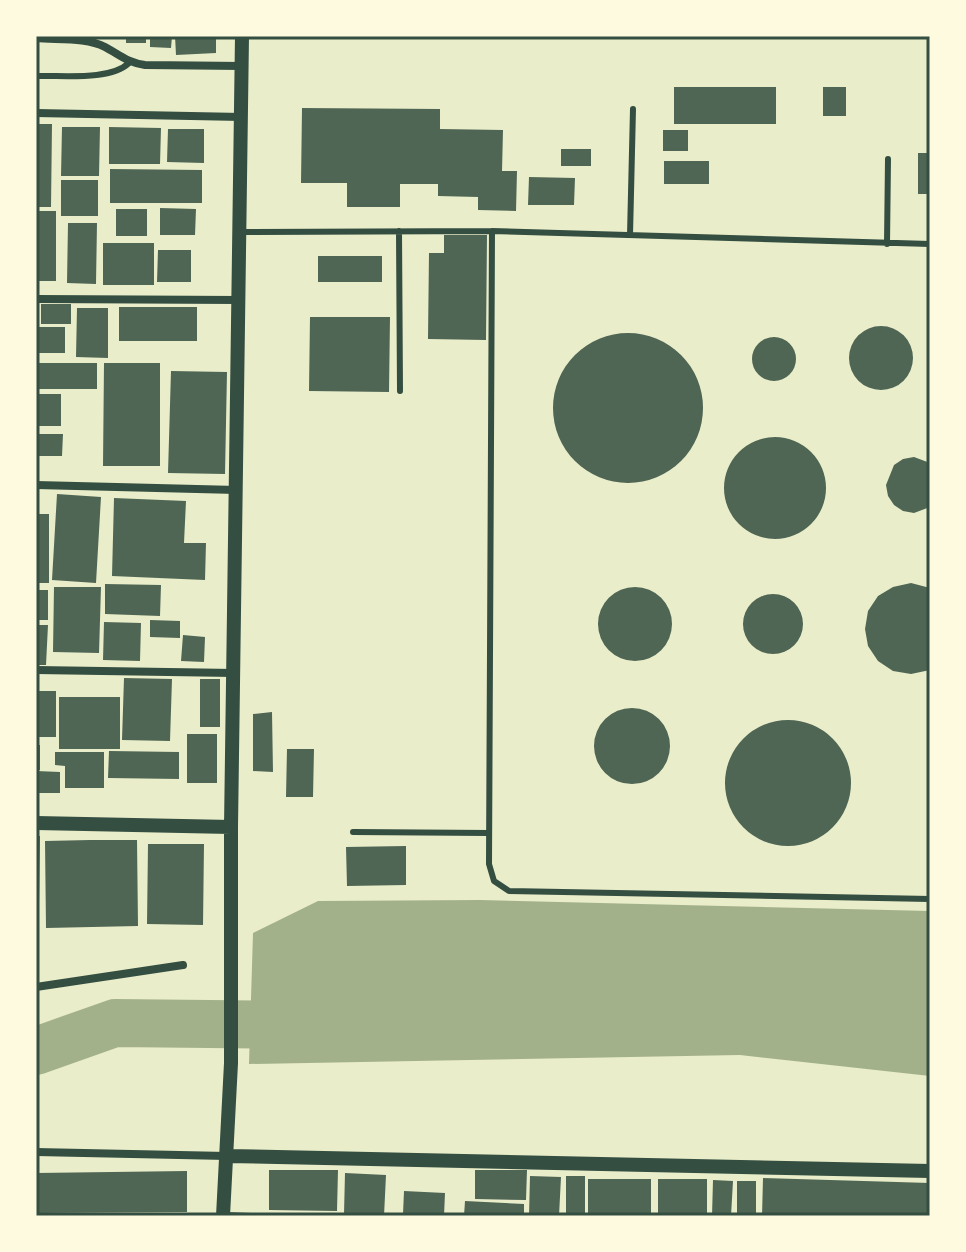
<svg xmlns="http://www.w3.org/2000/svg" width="966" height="1252" font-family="'Open Sans',sans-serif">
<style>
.water{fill:#a3b18a}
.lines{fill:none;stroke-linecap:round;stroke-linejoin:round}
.river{stroke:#a3b18a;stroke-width:48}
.building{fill:#4f6655}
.service{stroke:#344e41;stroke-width:6}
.minor{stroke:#344e41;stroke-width:8}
.tertiary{stroke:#344e41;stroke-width:14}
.neatline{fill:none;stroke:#344e41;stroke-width:3}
</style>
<rect width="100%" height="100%" fill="#e9edc9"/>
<path class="water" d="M480,900l450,11v165l-190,-21 -491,9 4,-131 65,-32z"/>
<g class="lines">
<path class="river" d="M36,1051l79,-28 199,2"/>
</g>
<path class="building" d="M126,36h20v7h-20z
M150,36h22l-1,12 -21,-1z
M175,36h41v17l-40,2z
M674,87h102v37h-102z
M823,87h23v29h-23z
M927,98h3v30h-3z
M302,108l138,1v20l63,1 -1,41h15l-1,40 -38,-1v-13l-40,-1v-12h-38v23h-53v-24h-46z
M36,124h16l-1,83h-15z
M62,127h38l-1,49h-38z
M109,127l52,1 -1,36h-51z
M168,129h36v34l-37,-1z
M663,130h25v21h-25z
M561,149h30v17h-30z
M918,153h12v41h-12z
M664,161h45v23h-45z
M110,169l92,1v33h-92z
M529,177l46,1 -1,27h-46z
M61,180h37v36h-37z
M160,208l36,1 -1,26h-35z
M116,209h31v27h-31z
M36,211h20v70h-20z
M68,223h29l-1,61 -29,-1z
M444,235h43l-1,105 -58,-1 1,-86h15z
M103,243h51v42h-51z
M158,250h33v32h-34z
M318,256h64v26h-64z
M41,304h30v20h-30z
M119,307h78v34h-78z
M77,308h31v50l-32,-1z
M310,317h80l-1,75 -80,-1z
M849 358a32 32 0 1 1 64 0a32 32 0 1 1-64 0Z
M39,327h26v26h-27z
M553 408a75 75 0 1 1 150 0a75 75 0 1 1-150 0Z
M752 359a22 22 0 1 1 44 0a22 22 0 1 1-44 0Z
M36,363h61v26h-61z
M104,363h56v103h-57z
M171,371l56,1 -2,102 -57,-1z
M36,394h25v32h-25z
M39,434h24l-1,22h-23z
M724 488a51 51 0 1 1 102 0a51 51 0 1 1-102 0Z
M914,457l16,6v44l-16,6 -11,-2 -9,-6 -6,-9 -2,-11 8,-20 9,-6z
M57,494l44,3 -5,86 -44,-3z
M114,498l72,3 -2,42h22l-1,37 -93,-4z
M36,514h13v69h-13z
M911,583l19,5v82l-19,4 -18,-3 -15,-10 -10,-15 -3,-17 3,-18 10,-15 15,-9z
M105,584l56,1 -1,31 -55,-2z
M598 624a37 37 0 1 1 74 0a37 37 0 1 1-74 0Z
M54,587h47l-2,66 -46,-1z
M36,590h12v30h-12z
M743 624a30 30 0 1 1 60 0a30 30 0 1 1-60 0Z
M150,620l30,1v17l-30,-1z
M104,622l37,1 -1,38 -37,-1z
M36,625h12l-2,40h-10z
M183,635l22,2 -1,25 -23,-1z
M124,678l48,1 -2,62 -48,-1z
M200,679h20v48h-20z
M36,691h20v46h-20z
M59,697h61v52h-61z
M594 746a38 38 0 1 1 76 0a38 38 0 1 1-76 0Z
M272,712l1,60 -20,-1v-57z
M725 783a63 63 0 1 1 126 0a63 63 0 1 1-126 0Z
M187,734h30v49h-30z
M36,745h4v25h-4z
M287,749h27l-1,48h-27z
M109,751l70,1v27l-71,-1z
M55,752h49v36h-39v-22l-10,-1z
M36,771l24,1v21h-24z
M36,836h4l-1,67h-3z
M90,840h47l1,86 -92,2 -1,-87z
M148,844h56l-1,81 -56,-1z
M406,846v39l-59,1 -1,-39z
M269,1170h69l-1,41 -68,-1z
M475,1170h52l-1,30 -51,-1z
M187,1171v41l-151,1v-40z
M345,1173l41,2 -2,41 -40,-2z
M530,1176l31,1 -2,39h-30z
M566,1176h19v40h-19z
M763,1178l167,5v33h-168z
M588,1179h63v36h-63z
M658,1179h49v37h-49z
M713,1180l20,1 -2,35h-19z
M737,1181h19v35h-19z
M404,1191l41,2 -1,23 -41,-2z
M465,1201l59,3v12h-60z"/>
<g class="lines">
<path class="service" d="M36,76c26,-1 74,5 93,-13
M399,231l1,160
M240,232l252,-1
M630,235l3,-126
M887,244l1,-85
M930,244l-438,-13 -3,633 5,17 15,10 421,8
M353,832l136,1
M224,1215l27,1"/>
<path class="minor" d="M36,38c21,2 51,-1 69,9 15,8 23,16 40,18l97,1
M36,113l206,4
M36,299l203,1
M36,485l201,5
M36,670l198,3
M36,987l147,-22
M36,1152l191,4"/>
<path class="tertiary" d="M36,823l195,4
M227,1156l703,15
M223,1216l8,-153v-236l11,-791"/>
</g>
<rect width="966" height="1252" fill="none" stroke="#fefae0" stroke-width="76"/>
<rect x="38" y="38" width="890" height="1176" class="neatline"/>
</svg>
